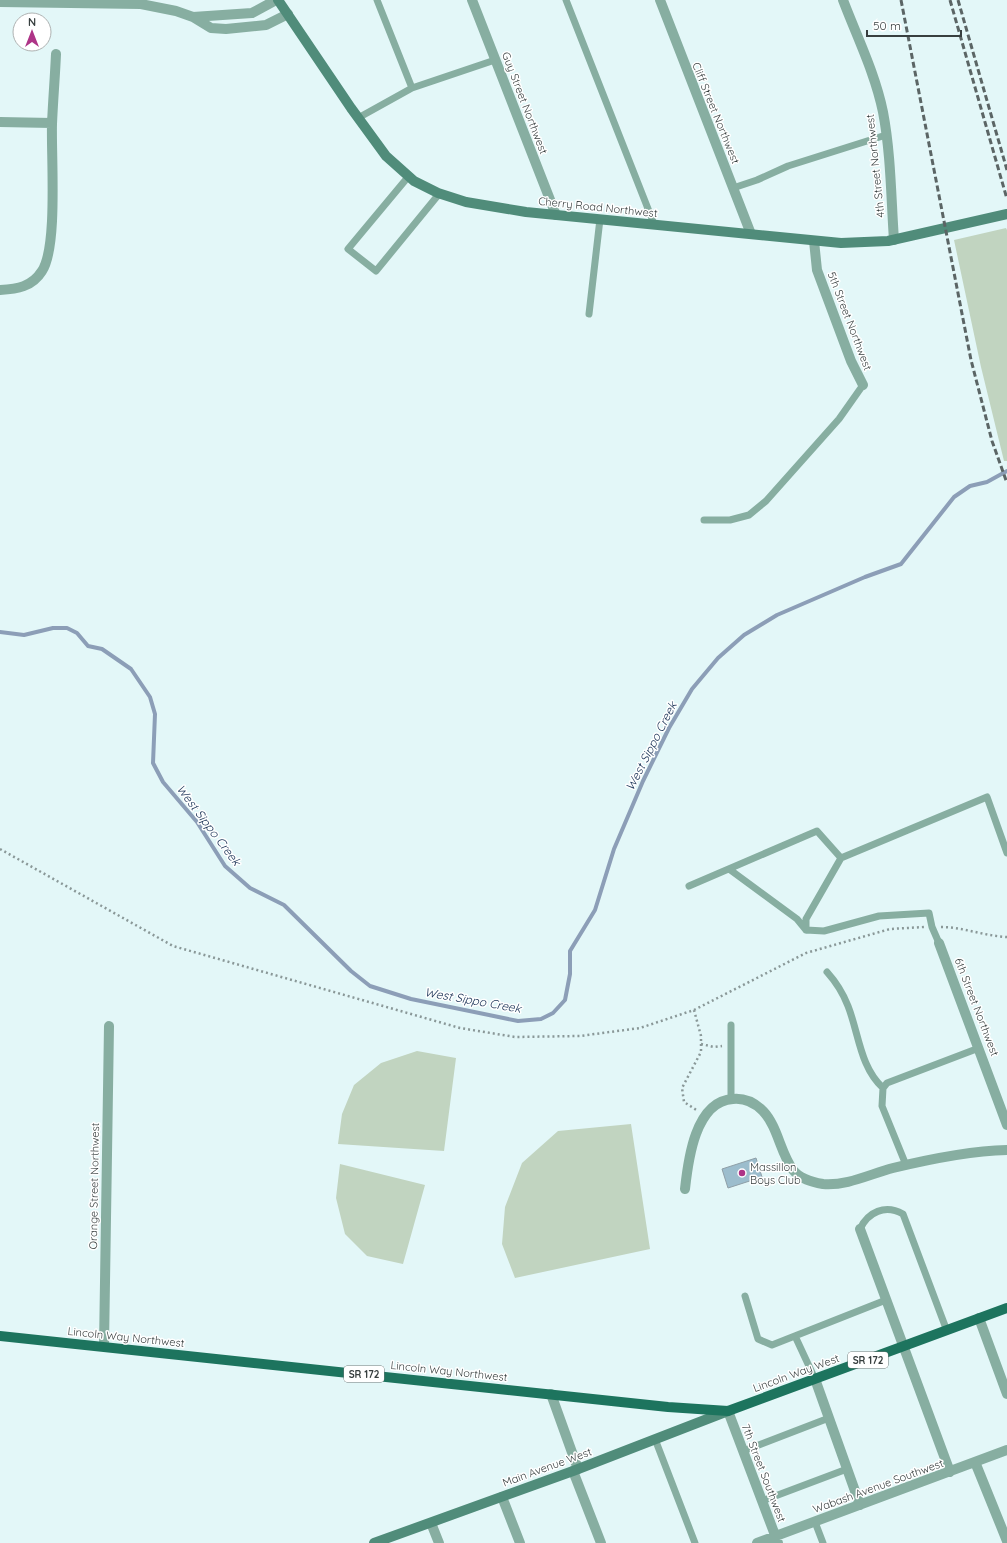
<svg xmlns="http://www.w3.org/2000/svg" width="1007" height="1543" font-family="Quicksand,sans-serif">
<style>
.green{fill:#c1d4c0}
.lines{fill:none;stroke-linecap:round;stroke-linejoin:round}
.stream{stroke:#8c9eb7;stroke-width:4}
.building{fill:#9cbdcd;stroke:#8f9fa7}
.path{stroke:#8a9898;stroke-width:2.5;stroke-dasharray:2 3;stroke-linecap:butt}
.lane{stroke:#87aea1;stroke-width:7}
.street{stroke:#87aea1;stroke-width:10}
.secondary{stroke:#508c7a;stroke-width:10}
.primary{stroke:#1d745e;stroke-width:10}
.rail{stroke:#5b6565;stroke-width:3;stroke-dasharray:6 3;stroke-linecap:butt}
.poi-dot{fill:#ae3487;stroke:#fff;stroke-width:1.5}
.labels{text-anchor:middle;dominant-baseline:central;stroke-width:3;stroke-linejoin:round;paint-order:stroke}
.shield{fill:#fff;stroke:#737979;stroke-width:1}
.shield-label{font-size:10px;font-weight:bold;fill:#373f3f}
.street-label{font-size:11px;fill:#373f3f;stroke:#fff}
.poi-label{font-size:11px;fill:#373f3f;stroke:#fff;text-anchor:start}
.water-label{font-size:12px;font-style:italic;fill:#173054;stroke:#fff}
</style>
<rect width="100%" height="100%" fill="#e3f7f8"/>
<path class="green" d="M1006,228l1,2v231h-3l-23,-94 -27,-127z
M417,1051l39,7 -12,93 -106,-7 4,-30 12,-29 27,-22z
M631,1124l19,125 -135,29 -13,-34 3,-37 17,-44 36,-32z
M340,1164l85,21 -22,79 -36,-8 -22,-22 -9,-36z"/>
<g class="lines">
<path class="stream" d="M0,632l24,3 29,-7h14l10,5 11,13 14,3 29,20 19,28 5,17 -2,49 10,19 34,40 28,44 25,22 34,17 67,66 19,15 41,13 107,22 23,-2 12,-6 12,-13 5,-26v-23l25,-41 19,-61 29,-68 26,-53 23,-39 26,-31 26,-23 33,-20 88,-38 36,-13 53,-67 16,-11 17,-4 20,-11"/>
</g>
<path class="building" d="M756,1158l6,19 -34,11 -6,-19z"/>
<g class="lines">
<path class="path" d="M0,849l173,97 287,82 55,9 65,-1 60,-8 54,-18 112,-57 84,-24 34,-2
M941,927c22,0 43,9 66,10
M694,1010l7,26v16l-19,36 2,14 14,9
M701,1044l13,3 8,-1"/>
<path class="lane" d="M377,0l35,88 83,-28
M566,0l88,224
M358,118l54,-30
M408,177l-60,72 28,22 63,-77
M733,188l24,-8 31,-14 98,-31
M589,314l11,-95
M704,520h26l19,-5 17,-14 73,-82 24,-34
M729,869l68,50 9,11
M689,886l128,-55 24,27
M939,943l-7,-16 -3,-14 -50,3 -55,15 -18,-1v-11l35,-61 146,-61 20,56
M827,972c9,10 16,21 21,34 11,28 12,61 35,82
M731,1099v-74
M906,1165l-24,-59 1,-18 4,-5 92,-35
M860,1229c8,-17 25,-25 43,-15l44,117
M745,1296l13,43 14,6 114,-45
M795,1336l20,43
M655,1439l40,104
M743,1451l86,-33
M762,1501l85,-32
M815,1522l8,21"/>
<path class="street" d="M472,0l84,215
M660,0l91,234
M843,0c14,37 32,73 40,112 8,42 8,86 11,128
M0,2l141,2 35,7 17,6 18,11 15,1 40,-4 22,-11
M193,17l59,-4 24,-13
M0,122l52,1
M814,241l3,29 34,91 12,24
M0,290c17,-1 32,-3 42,-19 16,-24 9,-115 10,-147 1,-24 3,-47 4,-70
M939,943l68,182
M685,1189c3,-28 10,-88 48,-90 11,-1 22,4 30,12 15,16 17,41 30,59 7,9 19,12 30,14 24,2 47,-10 70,-16 37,-9 76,-17 114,-18
M860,1229l90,243
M979,1318l28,76
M104,1346l5,-320
M815,1379l45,126
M551,1394l27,75
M728,1411l50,132
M975,1462l32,79
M573,1471l28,72
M502,1497l18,46
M431,1523l8,20
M757,1543l250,-93"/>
<path class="secondary" d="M278,0l73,108 35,48 28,25 24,12 28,9 60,10 315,31 47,-2 119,-27
M374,1543l199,-72 155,-60"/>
<path class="primary" d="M0,1336l668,71 60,4 279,-103"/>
<path class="rail" d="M901,0l70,360 21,81 15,42
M950,0l57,199
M958,0l49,170"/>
</g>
<circle class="poi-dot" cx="742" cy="1173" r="4"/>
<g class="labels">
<g class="shield">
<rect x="848" y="1352" width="40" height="16" rx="3"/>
<rect x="344" y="1366" width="40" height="16" rx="3"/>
</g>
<g class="shield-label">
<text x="868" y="1360">SR 172</text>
<text x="364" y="1374">SR 172</text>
</g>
<g class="street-label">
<text transform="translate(525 103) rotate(69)">Guy Street Northwest</text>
<text transform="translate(716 113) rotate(68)">Cliff Street Northwest</text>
<text transform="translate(875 166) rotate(-96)">4th Street Northwest</text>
<text transform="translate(598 207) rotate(6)">Cherry Road Northwest</text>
<text transform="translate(850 321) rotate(69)">5th Street Northwest</text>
<text transform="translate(977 1007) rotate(69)">6th Street Northwest</text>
<text transform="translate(94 1186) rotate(-89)">Orange Street Northwest</text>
<text transform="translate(126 1337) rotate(6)">Lincoln Way Northwest</text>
<text transform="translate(449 1371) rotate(6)">Lincoln Way Northwest</text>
<text transform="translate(796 1373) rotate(-20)">Lincoln Way West</text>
<text transform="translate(547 1467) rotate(-20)">Main Avenue West</text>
<text transform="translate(764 1473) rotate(69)">7th Street Southwest</text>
<text transform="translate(878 1486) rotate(-20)">Wabash Avenue Southwest</text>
</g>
<g class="poi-label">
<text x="750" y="1167">Massillon<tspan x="750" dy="13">Boys Club</tspan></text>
</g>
<g class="water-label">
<text transform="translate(651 746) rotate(-63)">West Sippo Creek</text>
<text transform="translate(209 825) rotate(53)">West Sippo Creek</text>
<text transform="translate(473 1000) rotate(10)">West Sippo Creek</text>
</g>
</g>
<g transform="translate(32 32)"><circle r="19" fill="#ffffff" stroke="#afb2b2"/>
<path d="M0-3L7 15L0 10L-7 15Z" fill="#ae3487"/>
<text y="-6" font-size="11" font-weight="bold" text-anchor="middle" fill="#373f3f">N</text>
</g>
<path d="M867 30v6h94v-6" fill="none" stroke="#373f3f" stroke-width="2"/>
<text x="873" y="30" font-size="12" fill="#373f3f" stroke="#ffffff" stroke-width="3" paint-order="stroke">50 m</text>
</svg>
